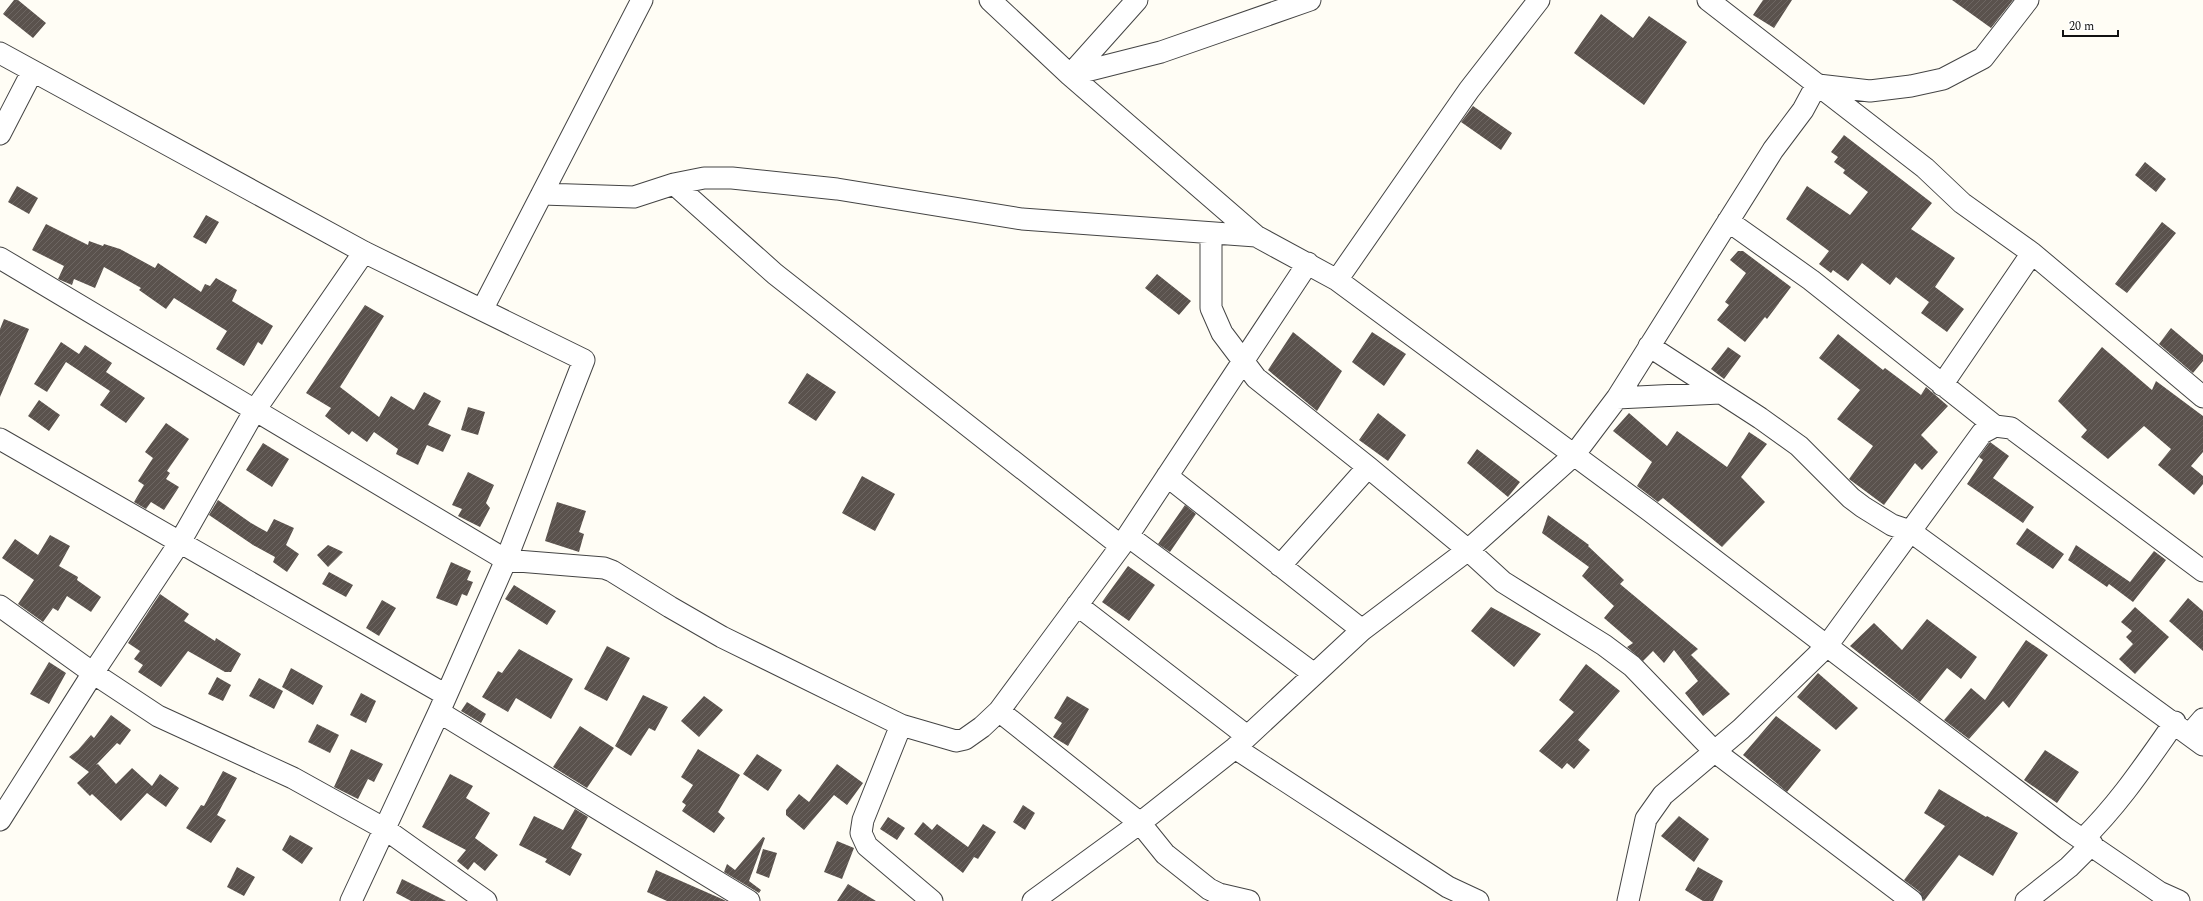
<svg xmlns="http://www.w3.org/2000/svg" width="2203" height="901" font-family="Spectral,serif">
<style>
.building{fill:url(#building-hatch)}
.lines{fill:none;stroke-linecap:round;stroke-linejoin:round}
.minor-casing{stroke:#444;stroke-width:23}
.minor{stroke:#fff;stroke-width:21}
</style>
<defs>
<pattern id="building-hatch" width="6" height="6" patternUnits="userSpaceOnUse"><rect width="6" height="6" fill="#5a524d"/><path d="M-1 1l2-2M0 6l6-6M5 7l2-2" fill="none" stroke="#6d6662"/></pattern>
</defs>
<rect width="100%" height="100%" fill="#fffdf5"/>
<path class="building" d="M14,0h4l28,23 -13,15 -30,-24z
M1763,0h29l-18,28 -21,-13z
M1952,0h61l-22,28z
M1601,14l32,24 16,-22 38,26 -43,63 -70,-52z
M1473,106l39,27 -11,17 -40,-28z
M1844,135l88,68 -21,26 44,29 -20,29 29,22 -17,23 -26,-19 8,-11 -33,-25 -6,8 -28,-22 -14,18 -15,-11 -2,3 -12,-9 10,-13 -43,-32 21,-33 43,29 18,-23 -25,-19 2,-3 -11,-8 4,-5 -7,-5z
M2145,162l21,17 -10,13 -21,-17z
M17,186l21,12 -9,16 -21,-12z
M206,215l13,7 -13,22 -13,-7z
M2162,222l14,11 -49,60 -12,-9z
M46,224l42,21 1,-4 14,5 1,-2 16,5 35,19 3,-5 43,29 4,-8 5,2 6,-8 21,12 -5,11 41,25 -11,19 -4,-3 -14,24 -28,-17 11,-18 -53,-33 -8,11 -27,-19 2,-2 -37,-21 -9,21 -21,-9 -2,6 -14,-6 6,-13 -32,-16z
M1738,251h5l48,36 -24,32 -2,-2 -20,25 -28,-22 12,-15 -4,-3 21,-29 -16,-13z
M1157,274l34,27 -12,14 -34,-27z
M365,305l19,11 -44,71 39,30 12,-21 23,14 10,-18 17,9 -13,24 23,10 -8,17 -16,-7 -9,20 -22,-11 2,-5 -24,-17 -7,10 -15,-11 -3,4 -24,-19 6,-8 -25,-15z
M4,319l25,10 -29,68v-68z
M2171,328l32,27v6l-10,12 -34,-29z
M1293,332l49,39 -25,40 -49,-41z
M1372,332l34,22 -22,32 -32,-24z
M1838,334l45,36 2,-2 36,27 5,-8 22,19 -27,29 17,17 -16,18 -7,-7 -31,42 -35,-26 24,-33 -36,-27 23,-29 -41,-32z
M61,342l18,12 6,-9 27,18 -6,9 39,26 -19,25 -26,-18 10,-14 -44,-29 -19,30 -13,-8z
M1728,347l13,9 -17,23 -13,-10z
M2102,347l50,43 4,-9 47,35v36l-12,14 12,10v8l-9,11 -36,-30 13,-16 -27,-23 -36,33 -27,-22 6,-7 -29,-29z
M807,373l29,19 -20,29 -28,-18z
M39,400l21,15 -11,16 -21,-15z
M468,407l17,5 -7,23 -17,-5z
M1378,413l28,22 -18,26 -29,-21z
M1629,413l38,33 10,-15 50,36 22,-35 18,12 -26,33 24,25 -43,45 -59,-49 -5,4 -21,-16 15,-24 -39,-31z
M166,423l23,16 -22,32 3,2 -4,6 13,8 -15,23 -13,-8 -5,7 -12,-7 10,-17 -6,-4 15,-23 -8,-6z
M1990,442l19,14 -16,22 41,29 -11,16 -56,-39 16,-24 -4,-3z
M263,443l26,16 -17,28 -26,-17z
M1477,449l43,33 -12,15 -41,-34z
M468,472l26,13 -8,18 4,5 -10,19 -22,-11 4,-7 -10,-4z
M862,476l33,18 -20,37 -33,-18z
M218,500l33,23 16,9 7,-13 20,9 -8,17 13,9 -12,18 -14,-10 2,-5 -22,-12 -44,-30z
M557,502l29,9 -7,21 5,2 -5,18 -34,-11z
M1185,505l11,9 -26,38 -12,-8z
M1548,515l41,30 -1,1 36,34 -4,4 78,65 -7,6 39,39 -27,22 -18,-23 13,-12 -24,-31 -10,13 -11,-12 -10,10 -16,-14 6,-4 -29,-25 10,-12 -32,-30 7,-9 -47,-34z
M2027,528l37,26 -11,15 -37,-25z
M50,535l20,11 -11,20 19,11 -1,3 24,17 -10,15 -24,-16 -9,15 -5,-3 -10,14 -25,-18 16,-24 -32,-22 13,-19 23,16z
M328,545l15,7 -15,15 -11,-12z
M2076,545l54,37 24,-31 12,9 -33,42 -24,-18 -2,3 -39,-27z
M451,562l20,9 -4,9 6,2 -6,14 -5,-2 -5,12 -21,-8z
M1128,566l27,19 -26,36 -27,-19z
M329,572l24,13 -7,12 -24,-13z
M514,585l42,26 -9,14 -42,-26z
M160,594l29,20 -5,7 31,20 1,-3 25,16 -10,18h-6l-37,-21 -27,36 -23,-15 5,-7 -9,-6 6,-8 -12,-8z
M2188,598l15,13v40l-34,-30z
M382,600l14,8 -17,28 -13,-8z
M1491,607l50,27 -27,33 -43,-36z
M2135,607l34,30 -34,37 -16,-15 14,-15 -7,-7 6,-6 -11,-9z
M1927,619l50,38 -16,22 -14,-11 -27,34 -70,-56 24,-23 28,27z
M2026,640l22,15 -39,53 -6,-7 -34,38 -25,-19 27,-32 14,12z
M607,646l23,12 -23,43 -23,-12z
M519,649l54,30 -22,40 -35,-21 -8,14 -26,-15 16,-26 4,2z
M49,662l17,11 -17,31 -19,-10z
M1586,664l34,27 -42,49 12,10 -16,19 -7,-6 -5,6 -23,-18 35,-39 -15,-12z
M291,668l32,18 -10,19 -31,-18z
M1818,673l40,35 -22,22 -39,-33z
M217,677l14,8 -8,16 -15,-7z
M259,678l24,13 -9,18 -25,-13z
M361,693l15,8 -10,22 -16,-8z
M643,695l25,12 -13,24 -6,-3 -18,28 -16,-10z
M704,696l19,14 -24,27 -18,-16z
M1067,696l22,13 -21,37 -15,-9 9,-14 -8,-5z
M467,702l19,12 -5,9 -20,-12z
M111,715l20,15 -11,15 -3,-2 -21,22 2,-1 18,20 16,-16 20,18 8,-12 19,14 -13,19 -19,-14 -26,28 -29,-27 -2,2 -13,-13 12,-11 -20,-15 9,-7 13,-15 3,3z
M1776,716l45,34 -34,42 -44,-37z
M317,724l22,11 -9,18 -22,-11z
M580,726l34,22 -27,40 -34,-21z
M351,749l32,15 -9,18 -6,-3 -10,20 -24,-12z
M698,749l42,26 -22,37 7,6 -11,15 -32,-22 4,-6 -4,-3 11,-17 -12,-8z
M2045,750l34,22 -22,31 -33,-23z
M757,754l25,16 -14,21 -25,-17z
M837,764l26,19 -16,22 -13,-10 -30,35 -18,-15v-5l13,-16 10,8z
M223,771l14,7 -20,37 9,5 -15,23 -25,-15 15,-23 3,1z
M450,774l23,12 -7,12 24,15 -15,25 23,17 -13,16 -11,-9 -6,8 -11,-9 9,-11 -44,-23z
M1939,789l47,28 1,-1 31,17 -25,43 -34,-21 -35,46 -4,-9 -16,-12 41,-54 -21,-13z
M1023,805l12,8 -10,17 -12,-8z
M575,809l13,8 -17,31 11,6 -12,22 -25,-14 2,-3 -28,-14 15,-29 29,14z
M1679,816l30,23 -15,23 -33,-26z
M888,817l17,11 -8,12 -17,-11z
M923,822l9,8 5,-6 31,23 15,-23 13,8 -18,27 -4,-2 -11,16 -49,-39z
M290,835l23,13 -11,16 -20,-14z
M763,837l2,1 -16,43 12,9 -2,3 -35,-21 3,-8 8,6z
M837,841l17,7 -12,31 -18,-7z
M763,849l14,4 -8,25 -13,-5z
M237,867l18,10 -11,19 -17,-9z
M1698,867l25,14 -10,20h-10l-18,-11z
M656,870l66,29 4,2h-59l-20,-9z
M402,879l44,22h-35l-15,-8z
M848,884l28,17h-39z"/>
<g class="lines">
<defs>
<path id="minor" d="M990,0l80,75 186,161 81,44 313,231 417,318 92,63 20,9
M1708,0l217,168 37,35 70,50 171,144
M0,53l364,199 220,108 -78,200 -67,152 -88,189
M1070,75l91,-23 149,-52
M1070,75l67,-75
M1818,85l52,6 41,-5 32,-7 40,-21 45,-58
M0,134l32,-62
M674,184l101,90 346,272
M542,194l92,3 40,-13 30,-6h28l105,11 185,30 234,17
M1728,221l83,59 184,146 16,2 192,143
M1211,233v75l11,25 34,45 112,89 100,83 35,32 101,63 28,21 82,85 198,150
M0,258l506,302 98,8 8,3 58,36 52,30 179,88 55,16 9,-2 17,-12 17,-16 122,-165 187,-283
M1337,280l132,-190 70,-90
M482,310l160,-310
M1649,346l111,72 39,28 52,52 12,9 29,18 18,6 293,214
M1942,385l90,-132
M1617,398l103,-5
M0,439l446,256
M1167,476l195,154
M1128,536l186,138
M1280,566l88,-99
M1077,605l170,131
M0,606l93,67 65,43 135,62 92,51 101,72
M999,711l141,112 25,31 44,35 10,5 30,7
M439,712l310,189
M901,725l-38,95 -2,13 6,13 65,55
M2190,734l13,-15
M1235,748l213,139 30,14
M0,820l93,-147 87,-131 75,-132 109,-158
M2083,839c36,-35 63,-76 92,-117
M1033,901l107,-78 95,-75 127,-118 106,-80 106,-95 43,-57 156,-248 30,-40 14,-26
M1628,901l18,-82 17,-24 78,-66 85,-82 156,-214 13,-7
M2026,901l43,-34 23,-23"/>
</defs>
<use href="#minor" class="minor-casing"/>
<use href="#minor" class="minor"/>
</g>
<path d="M2063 30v6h55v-6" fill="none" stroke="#111111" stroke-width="2"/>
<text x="2069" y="30" font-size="12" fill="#111111" stroke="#ffffff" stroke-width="3" paint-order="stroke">20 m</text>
</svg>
